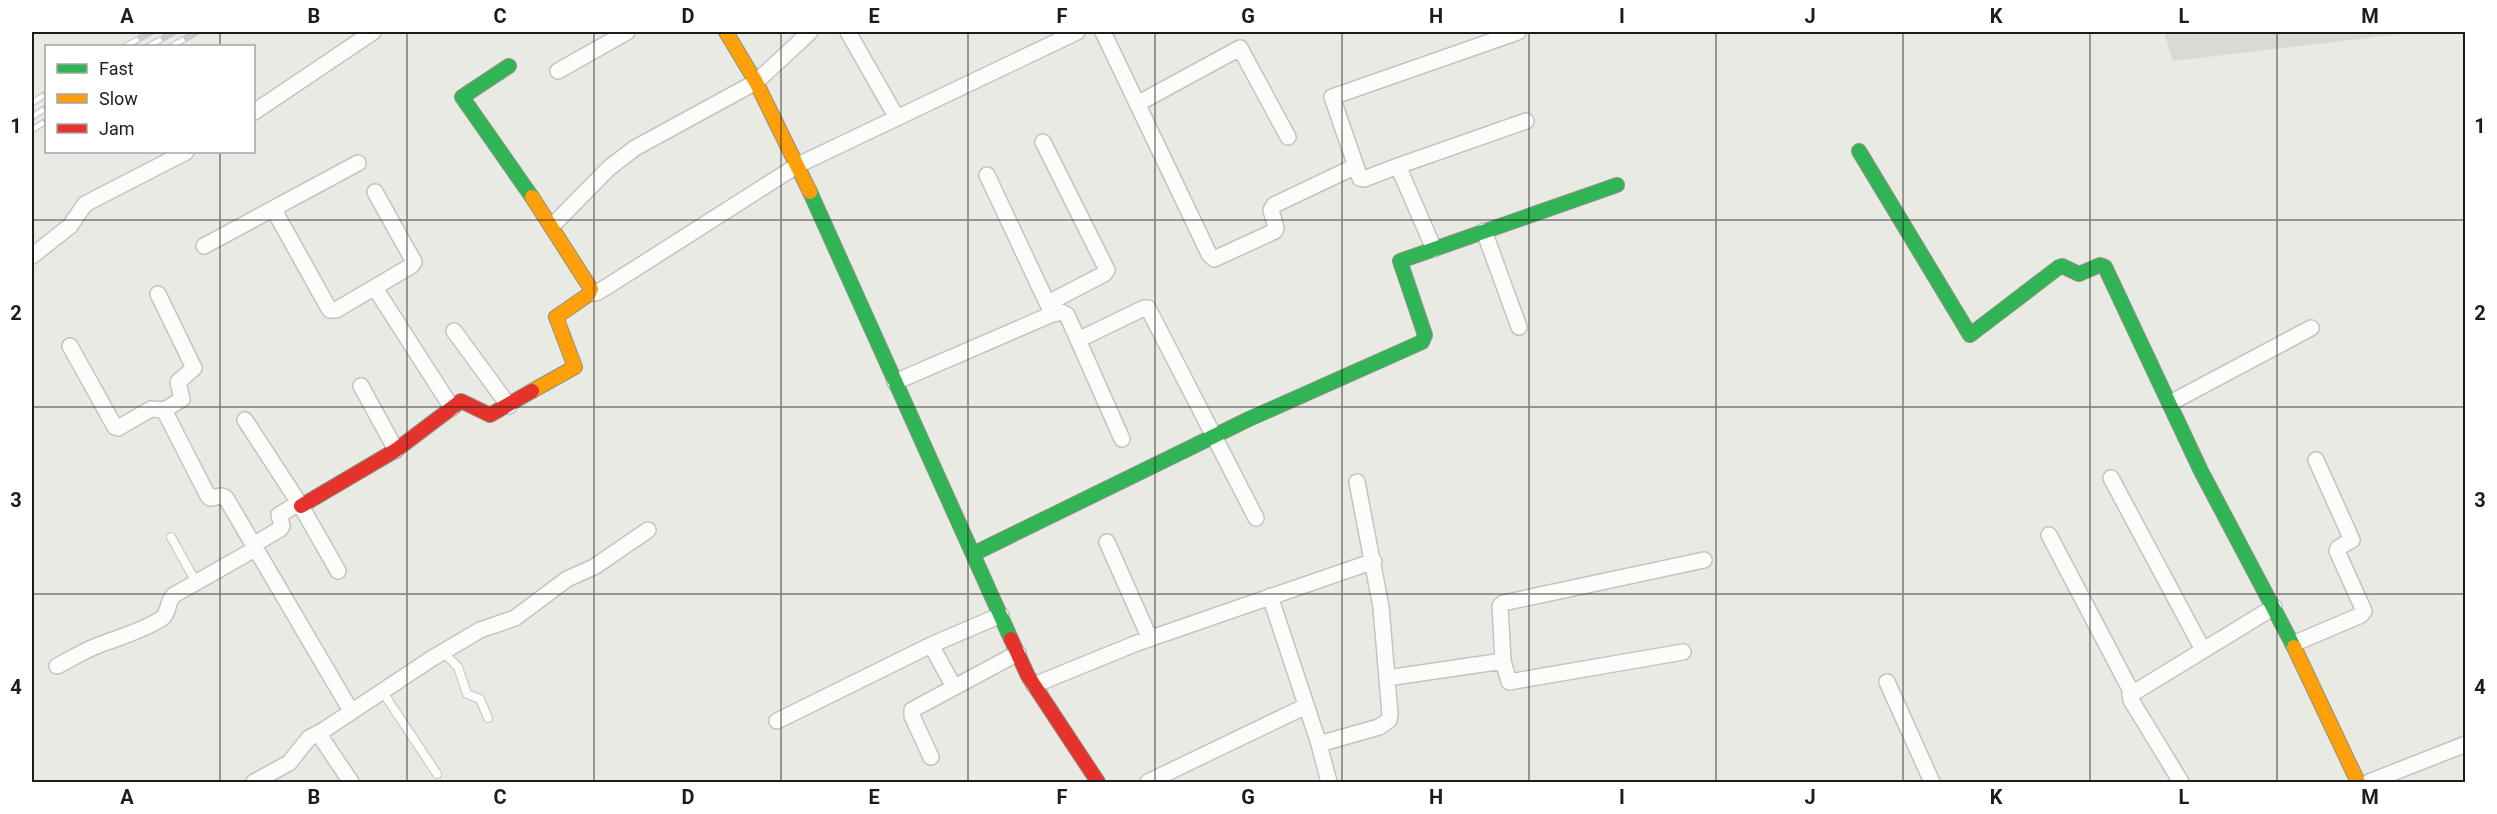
<svg xmlns="http://www.w3.org/2000/svg" width="2497" height="814" font-family="Roboto,sans-serif">
<style>
.residential{fill:#d9d9d6}
.lines{fill:none;stroke-linecap:round;stroke-linejoin:round}
.lane-casing{stroke:#c3c3c1;stroke-width:10}
.street-casing{stroke:#c3c3c1;stroke-width:18}
.fast-casing{stroke:#8c947e;stroke-width:16}
.slow-casing{stroke:#8c947e;stroke-width:16}
.jam-casing{stroke:#8c947e;stroke-width:16}
.lane{stroke:#fcfcfb;stroke-width:8}
.street{stroke:#fcfcfb;stroke-width:15}
.fast{stroke:#30b455;stroke-width:14}
.slow{stroke:#ff9f0a;stroke-width:14}
.jam{stroke:#e5322d;stroke-width:14}
.rail-casing{stroke:#c9c9c8;stroke-width:7}
.rail{stroke:#fff;stroke-width:4.5;stroke-dasharray:14;stroke-linecap:butt}
.grid{fill:none;stroke:#1c1c1c;stroke-width:1.5;stroke-opacity:0.55}
.neatline{fill:none;stroke:#1c1c1c;stroke-width:2}
.grid-label{font-size:20px;text-anchor:middle;font-weight:bold;fill:#1c1c1c}
</style>
<rect width="100%" height="100%" fill="#eaeae5"/>
<path class="residential" d="M2164,32h255l-246,29z"/>
<g class="lines">
<defs>
<path id="lane" d="M171,537l25,45
M443,652l15,15 9,27 13,5 8,19
M382,691l55,83"/>
<path id="street" d="M848,32l49,86
M1103,32l106,222 5,5 61,-28 1,-3 -5,-18 3,-5 82,-39
M558,71l69,-39
M1137,104l103,-56 48,89
M254,112l119,-80
M1043,142l64,128 -3,4 -56,29
M1398,166l128,-45
M274,210l54,97 2,3h6l75,-44 3,-4 -39,-70
M552,226l57,-58 26,-20 121,-66 54,-50
M1484,231l35,96
M204,246l154,-83
M1434,249l-36,-83 -34,13 -4,-1 -28,-81 186,-65
M32,256l38,-30 15,-22 101,-52
M375,288l77,120
M591,293h5l12,-7 190,-121 279,-133
M158,294l36,74 -16,14 4,17 -16,10 -1,3 43,84 2,2 12,-2 4,2 125,213
M1050,315l11,-3 6,3 55,124
M454,331l55,75
M1078,340l66,-32h4l108,210
M70,346l45,81 3,1 33,-19 14,1
M895,382l155,-67v-6l-63,-134
M361,386l35,64
M2170,403l141,-75
M245,420l56,86 37,65
M2111,478l92,172
M2049,535l83,158
M1107,542l43,97
M253,545l27,-16 2,-3 -3,-11 20,-12
M1270,596l49,148 10,38
M2293,644l68,-29 3,-4 -27,-60 1,-3 14,-8 -36,-80
M931,645l23,42
M1503,661l6,21 174,-30
M57,666c14,-7 28,-16 42,-21 21,-8 43,-14 62,-26 9,-6 5,-17 13,-24l81,-46
M1387,678l116,-17 -3,-55 3,-3 201,-43
M1887,682l45,100
M1034,685l103,-42 237,-82
M777,721l154,-76 70,-30
M318,733l33,49
M1319,744l60,-17 10,-7 1,-6 -9,-107 -24,-125
M931,757l-19,-41v-6l106,-57
M254,782l35,-19 20,-25 15,-8 107,-71 49,-29 35,-12 52,-39 27,-12 54,-37
M1148,782l158,-76
M2181,782l-50,-82 -1,-5 144,-88
M2369,782l97,-38"/>
<path id="fast" d="M509,66l-47,31 70,100
M1859,151l111,184 89,-68 3,-1 17,8 21,-9 5,2 96,204 93,176
M810,192l201,447
M973,554l276,-135 173,-77 3,-7 -25,-74 217,-76"/>
<path id="slow" d="M726,32l30,50 54,110
M532,391l43,-24 -19,-50 32,-22 3,-6 -59,-92
M2294,647l64,135"/>
<path id="jam" d="M301,506l95,-56 65,-49 29,14 42,-24
M1011,639l17,37 70,106"/>
</defs>
<use href="#lane" class="lane-casing"/>
<use href="#street" class="street-casing"/>
<use href="#fast" class="fast-casing"/>
<use href="#slow" class="slow-casing"/>
<use href="#jam" class="jam-casing"/>
<use href="#lane" class="lane"/>
<use href="#street" class="street"/>
<use href="#fast" class="fast"/>
<use href="#slow" class="slow"/>
<use href="#jam" class="jam"/>
<defs>
<path id="rail" d="M126,46l25,-14
M149,46l25,-14
M172,46l25,-14
M32,103l14,-9
M32,117l14,-9
M32,130l14,-9"/>
</defs>
<use href="#rail" class="rail-casing"/>
<use href="#rail" class="rail"/>
</g>
<path class="grid" d="M220,32v14M407,32v750M594,32v750M781,32v750M968,32v750M1155,32v750M1342,32v750M1529,32v750M1716,32v750M1903,32v750M2090,32v750M2277,32v750M220,152v630M32,220h2434M32,407h2434M32,594h2434"/>
<rect width="2497" height="814" fill="none" stroke="#ffffff" stroke-width="66"/>
<rect x="45" y="45" width="210" height="108" fill="#ffffff" stroke="#a4a4a4" stroke-width="1.5"/>
<rect x="57" y="64" width="30" height="9" fill="#30b455" stroke="#a4a4a4" stroke-width="1.5"/>
<text x="99" y="75" font-size="18" fill="#1c1c1c">Fast</text>
<rect x="57" y="94" width="30" height="9" fill="#ff9f0a" stroke="#a4a4a4" stroke-width="1.5"/>
<text x="99" y="105" font-size="18" fill="#1c1c1c">Slow</text>
<rect x="57" y="124" width="30" height="9" fill="#e5322d" stroke="#a4a4a4" stroke-width="1.5"/>
<text x="99" y="135" font-size="18" fill="#1c1c1c">Jam</text>
<rect x="33" y="33" width="2431" height="748" class="neatline"/>
<g class="grid-label">
<text x="127" y="23">A</text>
<text x="314" y="23">B</text>
<text x="500" y="23">C</text>
<text x="688" y="23">D</text>
<text x="874" y="23">E</text>
<text x="1062" y="23">F</text>
<text x="1248" y="23">G</text>
<text x="1436" y="23">H</text>
<text x="1622" y="23">I</text>
<text x="1810" y="23">J</text>
<text x="1996" y="23">K</text>
<text x="2184" y="23">L</text>
<text x="2370" y="23">M</text>
<text x="16" y="133">1</text>
<text x="2480" y="133">1</text>
<text x="16" y="320">2</text>
<text x="2480" y="320">2</text>
<text x="16" y="507">3</text>
<text x="2480" y="507">3</text>
<text x="16" y="694">4</text>
<text x="2480" y="694">4</text>
<text x="127" y="804">A</text>
<text x="314" y="804">B</text>
<text x="500" y="804">C</text>
<text x="688" y="804">D</text>
<text x="874" y="804">E</text>
<text x="1062" y="804">F</text>
<text x="1248" y="804">G</text>
<text x="1436" y="804">H</text>
<text x="1622" y="804">I</text>
<text x="1810" y="804">J</text>
<text x="1996" y="804">K</text>
<text x="2184" y="804">L</text>
<text x="2370" y="804">M</text>
</g>
</svg>
